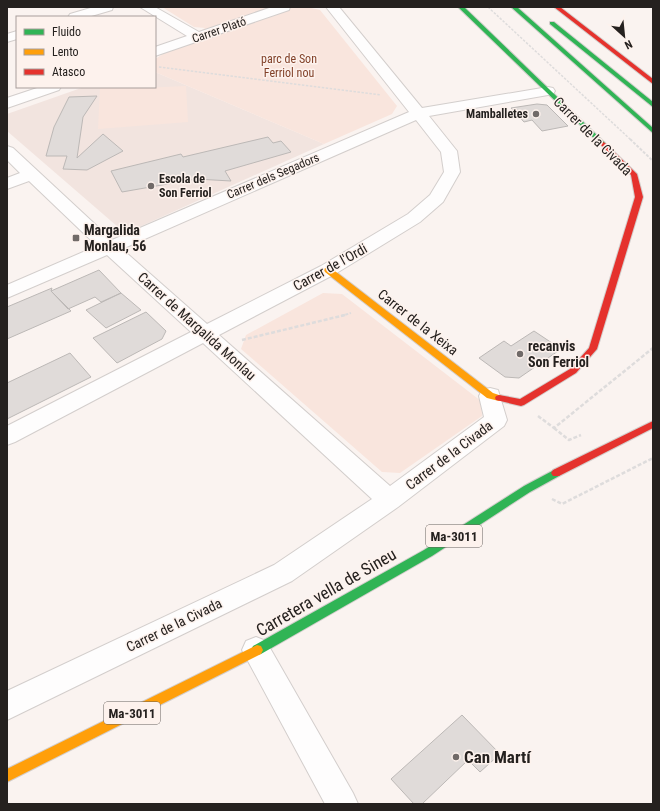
<svg xmlns="http://www.w3.org/2000/svg" width="660" height="811" font-family="'Roboto Condensed',sans-serif">
<style>
.built{fill:#f2e4df}
.green{fill:#f9e5dd}
.building{fill:#e0dbd9;stroke:#bcb8b6}
.lines{fill:none;stroke-linecap:round;stroke-linejoin:round}
.street-casing{stroke:#d3cecc;stroke-width:2}
.fast-casing{stroke:#d3cecc;stroke-width:2}
.slow-casing{stroke:#d3cecc;stroke-width:2}
.jam-casing{stroke:#d3cecc;stroke-width:2}
.path-far2{stroke:#dedcdc;stroke-width:1.5;stroke-dasharray:2.5 1.5;stroke-linecap:butt}
.path-far1{stroke:#dedcdc;stroke-width:2;stroke-dasharray:3 1.5;stroke-linecap:butt}
.path{stroke:#dedcdc;stroke-width:2.5;stroke-dasharray:4 2;stroke-linecap:butt}
.street{fill:#fefdfd;fill-rule:evenodd}
.fast{fill:#30b455;fill-rule:evenodd}
.slow{fill:#ff9f0a;fill-rule:evenodd}
.jam{fill:#e5322d;fill-rule:evenodd}
.poi-dot{fill:#706a68;stroke:#fdf2ed;stroke-width:1.5}
.labels{text-anchor:middle;dominant-baseline:central;stroke-width:3;stroke-linejoin:round;paint-order:stroke}
.far-street-label{font-size:12px;fill:#25211f;stroke:#fdf2ed}
.far-park-label{font-size:12px;fill:#824128;stroke:#fdf2ed}
.far-poi-label{font-size:12px;font-weight:bold;fill:#25211f;stroke:#fdf2ed;text-anchor:end}
.shield{fill:#fdf2ed;stroke:#66605d;stroke-width:1}
.shield-label{font-size:13px;font-weight:bold;fill:#25211f}
.street-label{font-size:14px;fill:#25211f;stroke:#fdf2ed}
.poi-label{font-size:14px;font-weight:bold;fill:#25211f;stroke:#fdf2ed;text-anchor:start}
.near-street-label{font-size:17px;fill:#25211f;stroke:#fdf2ed}
.near-poi-label{font-size:17px;font-weight:bold;fill:#25211f;stroke:#fdf2ed;text-anchor:start}
</style>
<rect width="100%" height="100%" fill="#faf3f0"/>
<path class="built" d="M155,72l169,72 -187,84 -19,-1 -111,-96v-17l77,-27h71z"/>
<path class="green" d="M162,7h145l13,3 77,96 -5,8 -68,30 -169,-72v-13l50,-31 -11,-1z
M186,86l2,36 -90,7 2,-42h42l1,1z
M323,293l19,1 139,107 1,15 -82,57 -18,-1 -141,-123 5,-14z"/>
<path class="building" d="M97,96l-14,21 -6,41 26,-24 20,17 -36,19 -24,-1 4,-13h-21l8,-29 15,-30z
M537,104l10,1 21,21 -26,5 -10,-11 -8,2 -13,-14z
M268,137l5,6 8,-2 10,11 -66,19 6,10 -35,-2 -74,13 -11,-21 70,-17 2,3z
M99,270l22,23 -20,9 -6,-5 -27,12 -17,-18z
M52,288l-1,3 20,20 -64,28v-32z
M121,293l20,17 -35,18 -20,-18z
M146,312l20,19 -4,8 -45,24 -24,-25z
M534,331l27,18 -42,29 -14,-1 -26,-19 25,-17 7,5z
M70,353l21,24 -84,42v-36z
M462,715l38,39 -20,18 -12,-12 -46,44h-8l-23,-25z"/>
<g class="lines">
<defs>
<path id="street" d="M94,7h19l-1,3 -24,7h-20l2,-3z
M140,7h15l44,25 73,-25h18l-1,3 -134,46v-9l32,-11z
M326,7h13l83,101 126,-21 5,1 2,3 -2,3 -5,1 -119,21 28,35 3,21 -17,30 -23,20 -85,52 -116,61 171,151 94,-69 -5,-21 3,-6 8,-2 8,2 9,30 -3,6 -106,81 -106,74 -285,139v-29l267,-126 98,-66 -169,-156 -188,99 -8,3v-19l184,-94 -84,-77 -100,43v-13l90,-39 -68,-65 -22,8v-11l13,-5 -13,-13v-14l6,2 99,92 297,-128zM416,120l25,32 3,20 -14,23 -22,19 -87,52 -114,58 -85,-75z
M17,31v8l-10,3v-8z
M40,87h21l-2,3 -52,18v-10z
M256,637l10,4 87,152 5,11h-33l-83,-154 4,-9z"/>
<path id="fast" d="M458,7h6l141,136v2h-4z
M511,7h6l136,121v5z
M550,22h4l99,80v5l-103,-83z
M556,469l3,1 2,3 -2,3 -29,16 -98,64 -171,98 -4,1 -4,-1 -2,-4 2,-4 171,-96 100,-64z"/>
<path id="slow" d="M325,268h6l162,125 9,3 1,2 -1,2 -3,1 -12,-3 -162,-126 -1,-2z
M257,645l4,1 2,4 -2,4 -254,128v-13z"/>
<path id="jam" d="M554,7h6l93,72v5z
M603,142l2,1 32,31 6,23 -46,152 -21,24 -52,32 -3,1 -25,-6 -1,-2 1,-2 3,-1 21,4 50,-30 19,-21 46,-151 -4,-22 -31,-31z
M653,421v7l-94,48h-6l-2,-3 2,-3z"/>
</defs>
<use href="#street" class="street-casing"/>
<use href="#fast" class="fast-casing"/>
<use href="#slow" class="slow-casing"/>
<use href="#jam" class="jam-casing"/>
<path class="path-far2" d="M488,7l143,133
M159,67l222,28"/>
<path class="path-far1" d="M630,139l23,22
M341,316l10,-3"/>
<path class="path" d="M242,340l103,-25
M538,416l16,12 99,-80
M554,428l15,12 12,-5
M552,499l10,5 91,-46"/>
<use href="#street" class="street"/>
<use href="#fast" class="fast"/>
<use href="#slow" class="slow"/>
<use href="#jam" class="jam"/>
</g>
<g class="poi-dot">
<circle cx="536" cy="114" r="4"/>
<circle cx="151" cy="186" r="4"/>
<rect x="72" y="234" width="8" height="8" rx="2"/>
<circle cx="520" cy="354" r="4"/>
<circle cx="456" cy="757" r="4"/>
</g>
<g class="labels">
<g class="far-street-label">
<text transform="translate(219 30) rotate(-19)">Carrer Plató</text>
<text transform="translate(273 176) rotate(-23)">Carrer dels Segadors</text>
</g>
<g class="far-park-label">
<text x="289" y="59">parc de Son<tspan x="289" dy="14">Ferriol nou</tspan></text>
</g>
<g class="far-poi-label">
<text x="528" y="114">Mamballetes</text>
<text x="159" y="179" text-anchor="start">Escola de<tspan x="159" dy="14">Son Ferriol</tspan></text>
</g>
<g class="shield">
<rect x="426" y="525" width="56" height="22" rx="3"/>
<rect x="104" y="702" width="56" height="22" rx="3"/>
</g>
<g class="shield-label">
<text x="454" y="536">Ma-3011</text>
<text x="132" y="713">Ma-3011</text>
</g>
<g class="street-label">
<text transform="translate(593 136) rotate(45)">Carrer de la Civada</text>
<text transform="translate(330 267) rotate(-29)">Carrer de l'Ordi</text>
<text transform="translate(418 322) rotate(38)">Carrer de la Xeixa</text>
<text transform="translate(197 326) rotate(42)">Carrer de Margalida Monlau</text>
<text transform="translate(449 455) rotate(-37)">Carrer de la Civada</text>
<text transform="translate(174 625) rotate(-26)">Carrer de la Civada</text>
</g>
<g class="poi-label">
<text x="84" y="230">Margalida<tspan x="84" dy="16">Monlau, 56</tspan></text>
<text x="528" y="346">recanvis<tspan x="528" dy="16">Son Ferriol</tspan></text>
</g>
<g class="near-street-label">
<text transform="translate(326 592) rotate(-30)">Carretera vella de Sineu</text>
</g>
<g class="near-poi-label">
<text x="464" y="757">Can Martí</text>
</g>
</g>
<rect width="660" height="811" fill="none" stroke="#25211f" stroke-width="16"/>
<rect x="16" y="16" width="140" height="72" fill="#fdf2ed" stroke="#a79e9b"/>
<rect x="24" y="29" width="20" height="6" fill="#30b455" stroke="#a79e9b"/>
<text x="52" y="36" font-size="12" fill="#25211f">Fluido</text>
<rect x="24" y="49" width="20" height="6" fill="#ff9f0a" stroke="#a79e9b"/>
<text x="52" y="56" font-size="12" fill="#25211f">Lento</text>
<rect x="24" y="69" width="20" height="6" fill="#e5322d" stroke="#a79e9b"/>
<text x="52" y="76" font-size="12" fill="#25211f">Atasco</text>
<g transform="translate(624 36) rotate(153)" stroke="#fdf2ed" stroke-width="3" paint-order="stroke">
<path d="M0-3L7 15L0 10L-7 15Z" fill="#25211f"/>
<text y="-6" font-size="11" font-weight="bold" text-anchor="middle" fill="#25211f">N</text>
</g>
</svg>
